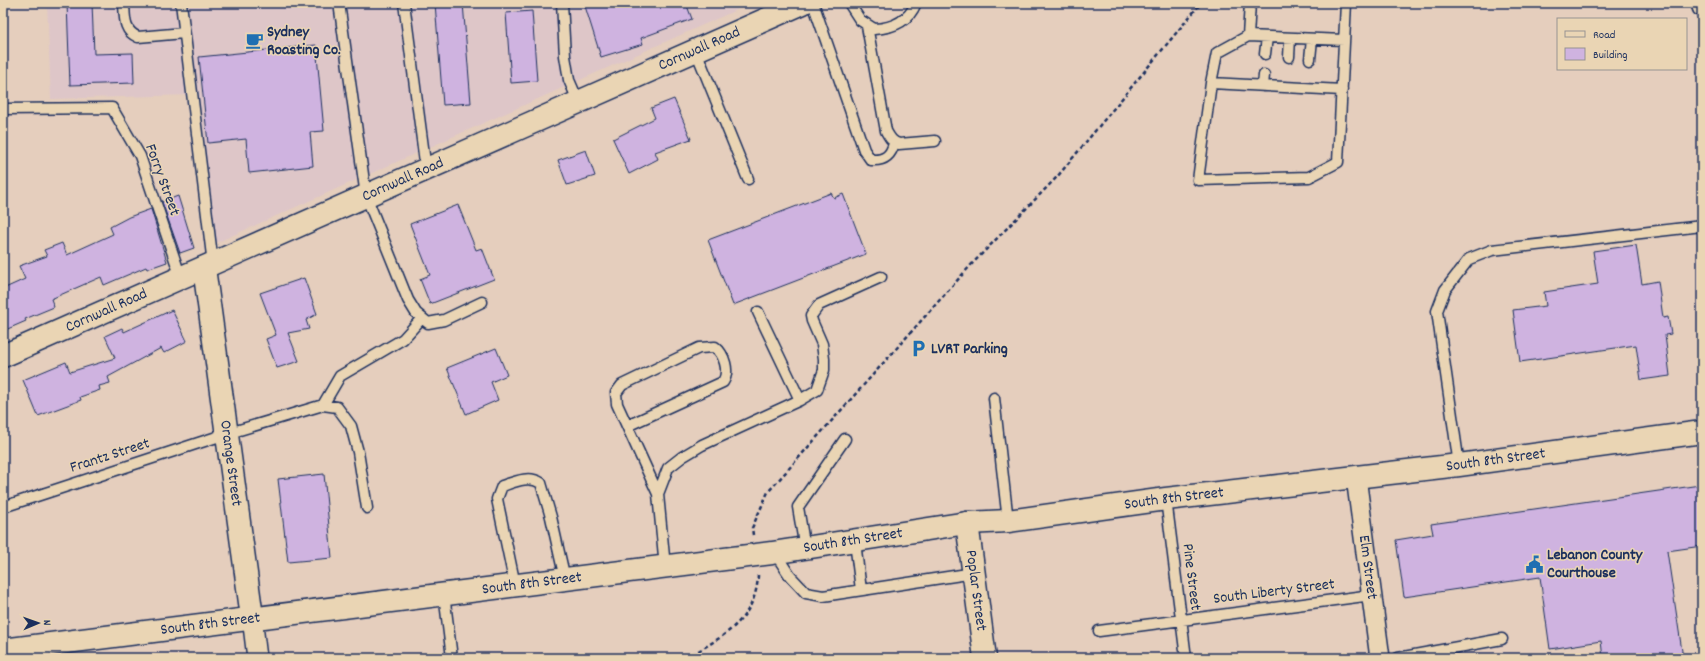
<svg xmlns="http://www.w3.org/2000/svg" width="1705" height="661" font-family="Dekko,sans-serif">
<style>
.built{fill:#dec6c8}
.building{fill:#cfb3e0;stroke:#1b2f5e}
.lines{fill:none;stroke-linecap:round;stroke-linejoin:round}
.lane-casing{stroke:#1b2f5e;stroke-width:13}
.street-casing{stroke:#1b2f5e;stroke-width:22}
.secondary-casing{stroke:#1b2f5e;stroke-width:25}
.path{stroke:#1b2f5e;stroke-width:2.5;stroke-dasharray:4 3;stroke-linecap:butt}
.lane{stroke:#ead5b4;stroke-width:10}
.street{stroke:#ead5b4;stroke-width:19}
.secondary{stroke:#ead5b4;stroke-width:22}
.labels{text-anchor:middle;dominant-baseline:central;stroke-width:3;stroke-linejoin:round;paint-order:stroke}
.poi-label{font-size:16px;font-weight:bold;fill:#1b2f5e;stroke:#ead5b4;text-anchor:start}
.street-label{font-size:16px;fill:#1b2f5e;stroke:#ead5b4}
</style>
<rect width="100%" height="100%" fill="#e5cebd"/>
<filter id="ink" filterUnits="userSpaceOnUse"><feTurbulence type="fractalNoise" baseFrequency=".025" numOctaves="2"/><feDisplacementMap in="SourceGraphic" scale="8" xChannelSelector="R" yChannelSelector="G"/><feConvolveMatrix kernelMatrix="1 2 1 2 8 2 1 2 1" color-interpolation-filters="sRGB"/></filter>
<g filter="url(#ink)">
<path class="built" d="M47,3h705l-541,242 -20,-150 -140,4z"/>
<path class="building" d="M67,3h25l2,51 39,-1 1,30 -64,2z
M435,3h28l8,100 -28,2z
M584,3h102l6,16 -51,19 2,6 -42,13z
M532,11l5,70 -26,2 -5,-70z
M316,45l8,86 -14,1 3,34 -64,7 -3,-34 -38,4 -9,-86z
M674,99l17,40 -36,13 3,7 -29,15 -16,-35 42,-21 -4,-10z
M586,150l9,26 -28,9 -9,-25z
M831,193l3,5 9,-4 23,60 -133,51 -25,-65z
M178,196l16,52 -14,5 -18,-51z
M458,205l18,45 6,-2 12,31 -64,25 -10,-25 10,-4 -20,-51z
M151,209l16,53 -20,7 -1,-2 -42,18 -3,-8 -50,22 3,8 -29,12 1,2 -23,10v-42l22,-10 -6,-13 28,-10 -3,-6 18,-7 5,12 46,-21 -3,-7 19,-10z
M1636,245l6,39 16,-3 5,37 5,-1 3,17 -6,1 5,41 -29,4 -5,-35 -116,17 -7,-52 33,-4 -2,-14 54,-8 -5,-33z
M304,278l13,36 -11,6 3,9 -21,4 11,28 -22,7 -11,-29 10,-4 -16,-42z
M172,310l15,31 -23,12 -3,-5 -53,29 2,6 -11,3 1,4 -20,7 1,3 -43,16 -15,-36 43,-18 4,10 45,-14 -10,-22 17,-8 2,4z
M496,348l11,27 -16,7 7,18 -32,14 -19,-46z
M324,474l8,84 -44,4 -10,-83z
M1700,485l2,61 -35,5 16,107h-80l-2,-17 -51,8 -10,-72 -136,20 -8,-57 37,-6 -2,-10z"/>
<g class="lines">
<defs>
<path id="lane" d="M124,3c1,14 -1,28 14,34l46,-4
M181,3l32,261
M339,3l27,193 42,104 8,13 12,10 16,-3 38,-18
M404,3l22,167
M562,3l3,53 4,24 10,23
M813,3l51,147 7,10c13,1 20,-4 23,-17
M849,3l11,17 14,9c20,-1 35,-8 42,-26
M867,26l19,105c4,7 6,11 13,13l36,-3
M1248,36l2,-33
M1344,40l-96,-4 -31,17 -6,30 -13,97 111,-3 29,-15 8,-159
M696,51l52,128
M1265,54l2,-17
M1289,57l1,-19
M1310,59l2,-20
M1211,83l131,7
M1263,86l1,-11
M3,109l109,-1 28,48 41,122
M758,312l42,88
M994,398l14,123
M323,405l17,-29 63,-37 19,-21
M627,426l96,-44c7,-11 1,-28 -8,-35l-16,1 -77,37 -6,8 1,11 41,90
M1459,465l-22,-154 8,-21 24,-31 23,-9 210,-24
M1166,499l20,159
M3,507l223,-73 97,-29 14,2 14,19 7,26 9,56
M855,542l6,48
M805,549l-7,-42 47,-68
M775,553l15,23 16,17 17,3 151,-23
M665,567l-7,-73 10,-26 14,-11 20,-12 98,-45 17,-10 7,-20v-11l-2,-15 -10,-23 -1,-5 8,-11 62,-28
M515,585l-18,-86 5,-13c12,-4 27,-11 39,-3l10,34 14,62
M444,594l8,64
M1099,631l273,-36
M1398,658l104,-19"/>
<g id="street">
<path d="M1701,3l1,4"/>
<path id="s1" d="M1356,477l24,181"/>
<path d="M252,617l5,41"/>
</g>
<g id="secondary">
<path id="s2" d="M204,268l48,349"/>
<path id="s3" d="M3,356l800,-353"/>
<path id="s4" d="M967,523l18,135"/>
<path id="s5" d="M3,650l769,-97 195,-30 41,-2 158,-22 293,-34 243,-33"/>
</g>
</defs>
<use href="#lane" class="lane-casing"/>
<use href="#street" class="street-casing"/>
<use href="#secondary" class="secondary-casing"/>
<path class="path" d="M753,535l-1,-7 16,-36 203,-227 86,-88 144,-174
M686,658c35,-20 71,-38 72,-84"/>
<use href="#lane" class="lane"/>
<use href="#street" class="street"/>
<use href="#secondary" class="secondary"/>
</g>
</g>
<defs>
<symbol id="cafe-bare" viewBox="-9 -9 18 18"><path d="M-5.5-4.5H6V0H3Q3 3.5 0 3.5H-2.5Q-5.5 3.5-5.5 0ZM3-3.2v2h1.7v-2ZM-6 4.5H4V6H-6Z" fill="#1f6fb2" stroke="#ead5b4" stroke-width="2.5" paint-order="stroke"/></symbol>
<symbol id="parking-bare" viewBox="-9 -9 18 18"><path d="M-3.5-5.5H1a3.5 3.5 0 0 1 0 7H-1V5.5H-3.5ZM-1-3.4V-.6H.8a1.4 1.4 0 0 0 0-2.8Z" fill="#1f6fb2" stroke="#ead5b4" stroke-width="2.5" paint-order="stroke"/></symbol>
<symbol id="civic-bare" viewBox="-9 -9 18 18"><path d="M-.6-6.5H3V-4.5H.6V-3L4-1V1h2V6H-6V1h2V-1L-.6-3ZM-1.2 2.5V6h2.4V2.5Z" fill="#1f6fb2" stroke="#ead5b4" stroke-width="2.5" paint-order="stroke"/></symbol>
</defs>
<g fill-rule="evenodd">
<use href="#cafe-bare" x="242" y="28" width="25" height="25"/>
<use href="#parking-bare" x="906" y="336" width="25" height="25"/>
<use href="#civic-bare" x="1522" y="552" width="25" height="25"/>
</g>
<g class="labels">
<g class="poi-label">
<text x="267" y="32">Sydney<tspan x="267" dy="18">Roasting Co.</tspan></text>
<text x="931" y="349">LVRT Parking</text>
<text x="1547" y="555">Lebanon County<tspan x="1547" dy="18">Courthouse</tspan></text>
</g>
<g class="street-label">
<text stroke="none"><textPath href="#s3" startOffset="761">Cornwall Road</textPath></text>
<text transform="translate(162 180) rotate(70)">Forry Street</text>
<text stroke="none"><textPath href="#s3" startOffset="437">Cornwall Road</textPath></text>
<text stroke="none"><textPath href="#s3" startOffset="113">Cornwall Road</textPath></text>
<text transform="translate(110 456) rotate(-18)">Frantz Street</text>
<text stroke="none"><textPath href="#s5" startOffset="1505">South 8th Street</textPath></text>
<text stroke="none"><textPath href="#s2" startOffset="197">Orange Street</textPath></text>
<text stroke="none"><textPath href="#s5" startOffset="1181">South 8th Street</textPath></text>
<text stroke="none"><textPath href="#s5" startOffset="857">South 8th Street</textPath></text>
<text stroke="none"><textPath href="#s1" startOffset="91">Elm Street</textPath></text>
<text transform="translate(1191 577) rotate(83)">Pine Street</text>
<text stroke="none"><textPath href="#s5" startOffset="533">South 8th Street</textPath></text>
<text stroke="none"><textPath href="#s4" startOffset="68">Poplar Street</textPath></text>
<text transform="translate(1274 592) rotate(-7)">South Liberty Street</text>
<text stroke="none"><textPath href="#s5" startOffset="209">South 8th Street</textPath></text>
</g>
</g>
<rect width="1705" height="661" fill="none" stroke="#ead5b4" stroke-width="16"/>
<rect x="8" y="8" width="1689" height="645" fill="none" stroke="#1b2f5e" stroke-width="1.5" filter="url(#ink)"/>
<rect x="1557" y="18" width="130" height="52" fill="#ead5b4" stroke="#979392"/>
<rect x="1565" y="31" width="20" height="6" fill="#ead5b4" stroke="#979392"/>
<text x="1593" y="38" font-size="12" fill="#1b2f5e">Road</text>
<rect x="1565" y="48" width="20" height="12" fill="#cfb3e0" stroke="#979392"/>
<text x="1593" y="58" font-size="12" fill="#1b2f5e">Building</text>
<g transform="translate(38 623) rotate(88)" stroke="#ead5b4" stroke-width="3" paint-order="stroke">
<path d="M0-3L7 15L0 10L-7 15Z" fill="#1b2f5e"/>
<text y="-6" font-size="11" font-weight="bold" text-anchor="middle" fill="#1b2f5e">N</text>
</g>
</svg>
